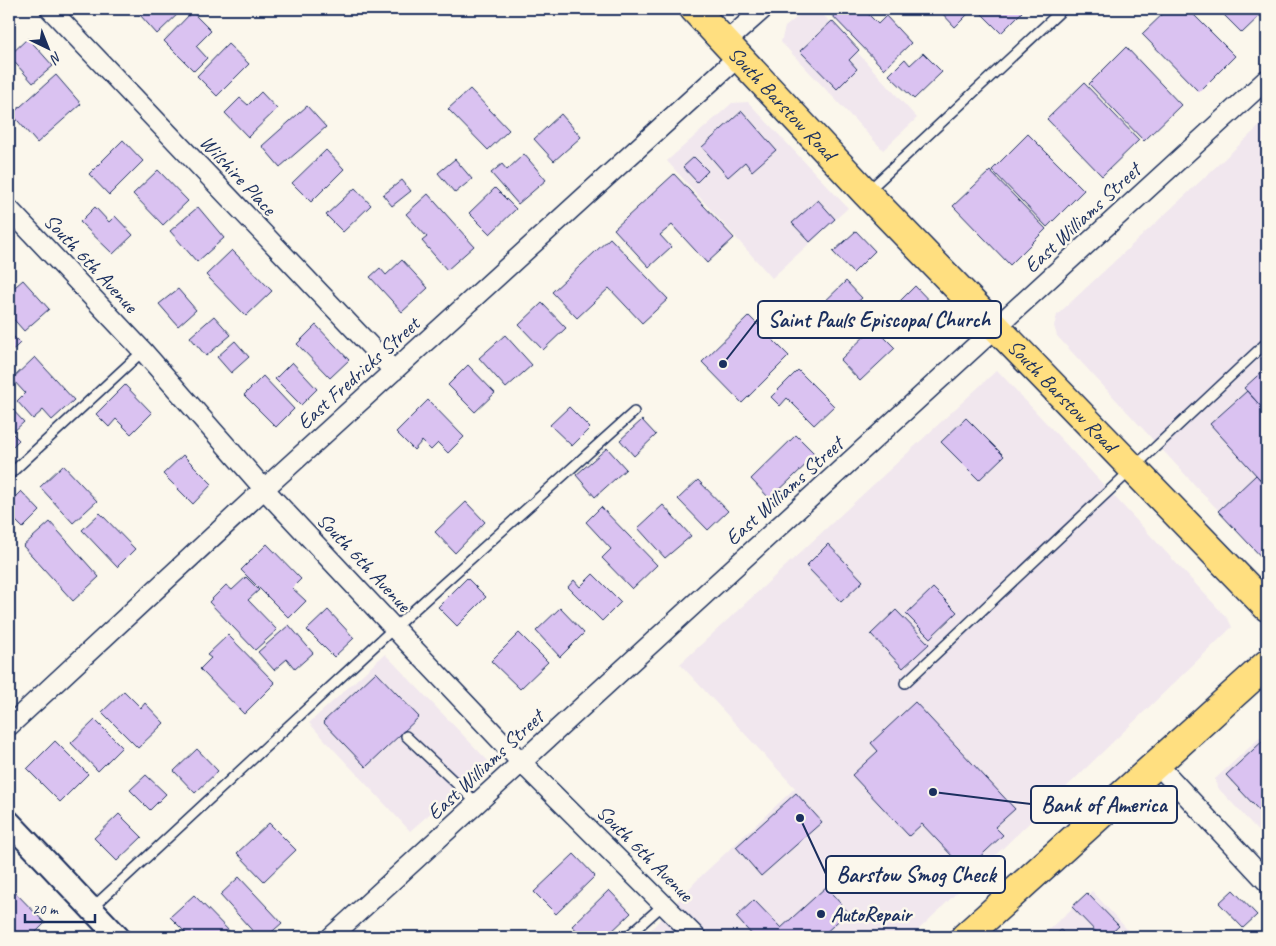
<svg xmlns="http://www.w3.org/2000/svg" width="1276" height="946" font-family="Caveat,sans-serif">
<style>
.built{fill:#f1e7ee}
.building{fill:#dac2f1;stroke:#1b2f5e}
.lines{fill:none;stroke-linecap:round;stroke-linejoin:round}
.service-casing{stroke:#1b2f5e;stroke-width:12}
.minor-casing{stroke:#1b2f5e;stroke-width:22}
.tertiary-casing{stroke:#1b2f5e;stroke-width:26}
.primary-casing{stroke:#1b2f5e;stroke-width:31}
.service{stroke:#fbf7ec;stroke-width:9}
.minor{stroke:#fbf7ec;stroke-width:19}
.tertiary{stroke:#fbf7ec;stroke-width:22}
.primary{stroke:#ffdf80;stroke-width:28}
.poi-dot{fill:#1b2f5e;stroke:#fbf7ec;stroke-width:2}
.labels{text-anchor:middle;dominant-baseline:central;stroke-width:5;stroke-linejoin:round;paint-order:stroke}
.street-label{font-size:21px;fill:#1b2f5e;stroke:#fbf7ec}
.poi-label{font-size:21px;font-weight:bold;fill:#1b2f5e;stroke:#fbf7ec;text-anchor:start}
.leader{fill:none;stroke:#1b2f5e;stroke-width:2}
.callout-dot{fill:#1b2f5e;stroke:#fbf7ec;stroke-width:2}
.callout{fill:#fbf7ec;stroke:#1b2f5e;stroke-width:2}
.callout-label{font-size:22px;text-anchor:middle;font-weight:bold;fill:#1b2f5e}
</style>
<rect width="100%" height="100%" fill="#fbf7ec"/>
<filter id="ink" filterUnits="userSpaceOnUse"><feTurbulence type="fractalNoise" baseFrequency=".02" numOctaves="2"/><feDisplacementMap in="SourceGraphic" scale="10" xChannelSelector="R" yChannelSelector="G"/><feConvolveMatrix kernelMatrix="1 2 1 2 8 2 1 2 1" color-interpolation-filters="sRGB"/></filter>
<g filter="url(#ink)">
<path class="built" d="M807,9h11l99,109 -34,32 -102,-108 4,-15z
M748,102l100,106 -76,70 -105,-117 65,-58z
M1267,119v444l-210,-227 -3,-10 3,-11z
M997,370l231,249 4,8 -321,310h-267l55,-59 96,-90 -115,-124z
M385,654l104,108 -79,69 -101,-108z
M1267,731v109l-50,-53 -2,-8z
M1092,891l42,46h-94z"/>
<path class="building" d="M147,9h36l-26,25 -17,-19z
M826,9h43l-3,3 12,12 8,-8 25,27 -27,26z
M942,9h29l1,1 -17,17 -15,-16z
M977,9h42l3,3 -21,21z
M1168,9h20l47,47 -36,36 -57,-58z
M1218,9h49l-25,24z
M192,12l19,19 -15,15 11,12 -13,13 -30,-30z
M832,21l27,29 -10,10 8,9 -20,20 -37,-38z
M28,38l25,28 -20,17 -24,-27z
M228,44l21,20 -32,32 -20,-20z
M1126,47l55,58 -37,36 -55,-57z
M923,53l19,19 -28,27 -25,-24 16,-16 5,6z
M56,75l25,29 -44,39 -25,-29z
M1084,83l55,57 -37,36 -55,-57z
M470,89l39,41 -21,20 -40,-41z
M261,92l16,17 -29,28 -23,-24 15,-15 8,7z
M307,106l19,21 -46,40 -18,-21z
M742,111l34,39 -24,21 -7,-9 -17,15 -26,-30z
M561,114l20,23 -27,24 -20,-22z
M1028,134l56,56 -37,37 -55,-57z
M123,140l20,21 -34,34 -20,-21z
M326,150l18,19 -33,33 -19,-19z
M524,154l22,26 -28,24 -27,-31 11,-9 5,6z
M694,157l14,14 -11,11 -14,-15z
M455,159l17,20 -17,14 -17,-20z
M158,170l30,31 -25,24 -30,-31z
M990,171l56,58 -36,36 -57,-59z
M674,174l60,64 -27,25 -35,-38 -12,10 11,12 -22,20 -35,-38z
M402,180l9,11 -19,15 -9,-11z
M355,188l16,17 -28,27 -17,-17z
M495,188l21,21 -26,25 -21,-21z
M428,194l46,52 -27,24 -25,-29 5,-4 -21,-23z
M818,200l17,19 -25,23 -18,-19z
M95,207l14,15 6,-6 18,19 -20,19 -33,-32z
M198,207l26,31 -27,24 -27,-31z
M856,231l19,20 -22,22 -20,-21z
M610,238l58,61 -26,24 -33,-35 -32,30 -25,-26z
M232,250l40,41 -26,25 -40,-41z
M402,260l26,28 -26,24 -32,-35 10,-9 6,7z
M23,280l26,29 -25,22 -15,-17v-22z
M846,281l16,17 -31,28 -15,-16z
M915,286l22,23 -7,7 5,6 -15,15 -27,-29z
M178,289l18,21 -18,16 -19,-22z
M542,303l24,25 -23,22 -24,-25z
M214,316l17,19 -25,21 -16,-19z
M749,316l40,40 -47,47 -40,-41z
M316,325l33,35 -19,18 -33,-34z
M874,327l21,21 -35,33 -20,-21z
M9,332l11,11 -11,11z
M505,335l27,30 -26,23 -27,-30z
M235,341l14,16 -18,16 -14,-16z
M35,357l39,43 -22,20 -9,-10 -10,9 -16,-18 8,-8 -13,-14z
M292,362l25,27 -16,16 -26,-26z
M468,365l27,28 -20,19 -27,-27z
M1267,367v46l-23,-25z
M798,370l36,36 -20,19 -27,-27 -7,8 -9,-9z
M263,376l31,33 -18,18 -32,-32z
M125,385l27,28 -21,21 -15,-15 -7,8 -13,-13z
M1247,391l20,22v74l-57,-63z
M428,400l36,37 -16,16 -10,-10 -7,7 -9,-9 -8,9 -18,-18z
M9,406l15,16 -12,11 7,7 -10,10z
M569,407l21,21 -18,18 -22,-21z
M966,418l38,38 -25,24 -38,-38z
M642,420l14,15 -22,21 -14,-16z
M796,435l20,20 -46,44 -19,-20z
M607,448l19,21 -31,28 -19,-22z
M183,455l29,29 -19,20 -30,-30z
M63,465l34,36 -24,22 -33,-36z
M1256,475l11,12v76l-49,-52z
M698,480l30,31 -20,19 -30,-31z
M21,491l19,20 -17,17 -14,-14v-11z
M466,502l19,20 -30,31 -20,-21z
M663,505l28,31 -26,22 -27,-30z
M601,507l56,58 -25,24 -30,-31 9,-9 -25,-27z
M100,513l35,36 -18,18 -35,-37z
M50,522l49,55 -26,24 -50,-55z
M267,544l34,35 -9,9 14,13 -17,17 -48,-48z
M828,544l35,37 -22,21 -35,-36z
M593,574l28,28 -19,19 -34,-34 6,-7 6,7z
M246,577l13,13 -11,10 29,30 -22,20 -46,-48 17,-17 6,5z
M467,578l19,19 -29,29 -19,-19z
M933,588l24,24 -27,26 -24,-24z
M560,608l24,25 -24,24 -24,-26z
M328,610l26,28 -20,19 -27,-27z
M896,610l33,34 -26,24 -32,-34z
M289,625l24,28 -18,16 -8,-10 -13,11 -16,-18z
M519,633l29,29 -28,27 -29,-28z
M228,635l47,48 -31,31 -44,-45 11,-11 -4,-3z
M376,672l43,45 -53,50 -43,-45z
M124,691l17,17 4,-5 19,20 -26,25 -36,-36z
M915,702l100,107 -20,18 8,8 -51,48 -12,-13 13,-13 -31,-33 -13,12 -57,-61 26,-24 -7,-8z
M95,720l27,27 -24,24 -27,-28z
M1267,737v82l-41,-44z
M55,741l33,33 -28,28 -33,-33z
M197,749l21,22 -23,22 -21,-22z
M146,775l20,19 -16,16 -20,-20z
M796,793l26,29 -61,54 -25,-29z
M119,814l23,23 -25,24 -23,-23z
M269,823l27,27 -32,31 -27,-28z
M574,854l21,22 -39,38 -22,-22z
M239,877l43,46 -16,14h-8l-38,-42z
M9,886l36,37 -14,14h-14l-8,-8z
M826,887l22,25 -27,25h-67l-18,-20 18,-17 27,28z
M609,890l22,23 -25,24h-22l-12,-11z
M1233,890l24,25 -14,13 -24,-25z
M1087,893l32,33 -12,11h-6l-29,-30z
M194,895l41,42h-45l-20,-20z
M1061,930l6,7h-14z"/>
<g class="lines">
<defs>
<path id="service" d="M868,191l195,-182
M9,475l134,-124
M905,683l362,-341
M406,736l71,67
M91,909l303,-281 240,-216
M627,937l37,-33"/>
<path id="minor" d="M50,9l344,362
M726,42l37,-33
M9,209l134,142 121,138 130,139 127,134 175,175
M9,726l255,-237 475,-433
M1156,763l111,119
M331,937l936,-858"/>
<path id="tertiary" d="M9,822l109,115"/>
<g id="primary">
<path id="s1" d="M694,9l172,184 401,414"/>
<path d="M965,937l302,-273"/>
</g>
</defs>
<use href="#service" class="service-casing"/>
<use href="#minor" class="minor-casing"/>
<use href="#tertiary" class="tertiary-casing"/>
<use href="#primary" class="primary-casing"/>
<use href="#service" class="service"/>
<use href="#minor" class="minor"/>
<use href="#tertiary" class="tertiary"/>
<use href="#primary" class="primary"/>
</g>
</g>
<circle class="poi-dot" cx="821" cy="914" r="5"/>
<g class="labels">
<g class="street-label">
<text stroke="none"><textPath href="#s1" startOffset="129">South Barstow Road</textPath></text>
<text transform="translate(238 175) rotate(47)">Wilshire Place</text>
<text transform="translate(1082 218) rotate(-43)">East Williams Street</text>
<text transform="translate(91 263) rotate(47)">South 6th Avenue</text>
<text transform="translate(358 373) rotate(-42)">East Fredricks Street</text>
<text stroke="none"><textPath href="#s1" startOffset="534">South Barstow Road</textPath></text>
<text transform="translate(784 491) rotate(-42)">East Williams Street</text>
<text transform="translate(364 562) rotate(47)">South 6th Avenue</text>
<text transform="translate(485 765) rotate(-43)">East Williams Street</text>
<text transform="translate(645 853) rotate(45)">South 6th Avenue</text>
</g>
<g class="poi-label">
<text x="831" y="914">AutoRepair</text>
</g>
</g>
<path class="leader" d="M723 364L758 319M933 792L1031 804M800 818L826 874"/>
<g class="callout-dot">
<circle cx="723" cy="364" r="5"/>
<circle cx="933" cy="792" r="5"/>
<circle cx="800" cy="818" r="5"/>
</g>
<g class="callout">
<rect x="758" y="301" width="243" height="37" rx="5"/>
<rect x="1031" y="786" width="146" height="37" rx="5"/>
<rect x="826" y="856" width="179" height="37" rx="5"/>
</g>
<g class="callout-label">
<text x="879" y="327">Saint Pauls Episcopal Church</text>
<text x="1104" y="812">Bank of America</text>
<text x="916" y="882">Barstow Smog Check</text>
</g>
<rect width="1276" height="946" fill="none" stroke="#fbf7ec" stroke-width="30"/>
<rect x="15" y="15" width="1246" height="916" fill="none" stroke="#1b2f5e" stroke-width="2" filter="url(#ink)"/>
<g transform="translate(48 48) rotate(137)" stroke="#fbf7ec" stroke-width="4" paint-order="stroke">
<path d="M0-4L9 19L0 12L-9 19Z" fill="#1b2f5e"/>
<text y="-8" font-size="14" font-weight="bold" text-anchor="middle" fill="#1b2f5e">N</text>
</g>
<path d="M25 914v8h70v-8" fill="none" stroke="#1b2f5e" stroke-width="2.5"/>
<text x="32" y="914" font-size="15" fill="#1b2f5e" stroke="#fbf7ec" stroke-width="4" paint-order="stroke">20 m</text>
</svg>
